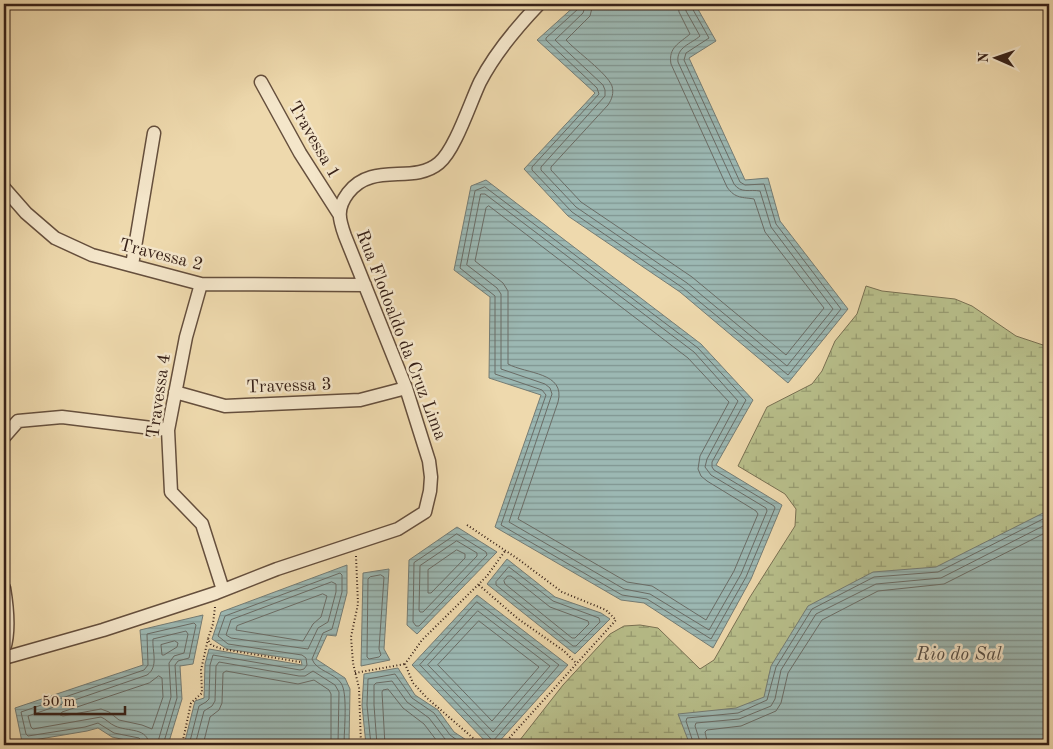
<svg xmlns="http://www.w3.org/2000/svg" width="1053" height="749" font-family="'Old Standard TT',serif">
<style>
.wetland{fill:url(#wetland-marsh);stroke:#787052}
.water{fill:url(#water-rules);stroke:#747c75}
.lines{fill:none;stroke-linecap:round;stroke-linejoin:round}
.shore{stroke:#6a6c66;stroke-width:1}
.minor-casing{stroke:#654f3d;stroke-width:15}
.path{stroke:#372118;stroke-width:2;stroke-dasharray:1 2.5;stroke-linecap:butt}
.minor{stroke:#f4e6ca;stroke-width:12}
.labels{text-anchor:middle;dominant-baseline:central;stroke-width:5;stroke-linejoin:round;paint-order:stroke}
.street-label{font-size:18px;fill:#372118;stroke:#f4e6ca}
.water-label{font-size:19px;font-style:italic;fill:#554e46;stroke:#f4e6ca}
</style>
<defs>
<pattern id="wetland-marsh" width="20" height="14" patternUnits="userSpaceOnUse" patternTransform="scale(1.25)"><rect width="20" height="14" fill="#b8bf8b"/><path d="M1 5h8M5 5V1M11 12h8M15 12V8" fill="none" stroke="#969b71"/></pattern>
<pattern id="water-rules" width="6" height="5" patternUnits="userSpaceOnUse" patternTransform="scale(1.25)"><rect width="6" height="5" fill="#9cb8b3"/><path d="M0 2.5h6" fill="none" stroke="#809591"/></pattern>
</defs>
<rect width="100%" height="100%" fill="#eed9ad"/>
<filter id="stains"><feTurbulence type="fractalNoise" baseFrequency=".004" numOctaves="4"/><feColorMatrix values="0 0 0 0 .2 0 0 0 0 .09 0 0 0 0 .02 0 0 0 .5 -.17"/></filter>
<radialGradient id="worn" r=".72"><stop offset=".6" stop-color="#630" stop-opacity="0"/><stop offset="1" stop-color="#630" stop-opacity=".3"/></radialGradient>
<path class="wetland" d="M866,286l16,5 73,8 17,7 44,30 33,11v398h-533l47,-60 47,-51 14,-8 16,-1 18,3 42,41 14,-9 36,-63 45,-71 1,-17 -11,-15 -47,-28 29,-59 45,-23 10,-13 13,-30 22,-27z"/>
<path class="water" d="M577,4h118l21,37 -27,17 56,122 23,-2 12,43 68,88 -60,74 -108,-91 -112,-76 -44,-47 71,-76 -58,-53z
M486,180l215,164 52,56 -37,65 66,40 -31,74 -38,69 -69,-45 -23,-3 -126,-73 46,-132 -52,-17 1,-81 -36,-27 17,-84z
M1049,510v235h-359l-12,-31 58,-6 28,-11 7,-31 37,-60 65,-34 63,-5z
M457,527l40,25 -80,82 -10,-9 2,-65z
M507,559l48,38 46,16 9,6 -35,35 -88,-70z
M347,565v28l-11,43 -9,-1 -11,24 29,19 5,11 -1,56h-165l11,-44 9,-3 1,-34 4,-15 93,16 -1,-5 -74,-11 -15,-10 9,-27z
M389,569l-5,80 6,11 -29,6 2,-93z
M477,595l91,70 -72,80h-7l-77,-80z
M203,615l-10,49 -13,2 2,33 -14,46h-20l-36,-8 -14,-9 -11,3 -65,11 -7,-34 128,-43 -3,-35z
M398,668l17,27 23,15 16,22 20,13h-108l-4,-40 2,-31z"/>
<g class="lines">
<path class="shore" d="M579,4l-1,5 -32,29v2l51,48 2,6 -67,73v3l40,42 111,76 105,87 53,-66 -65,-85 -12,-40 -19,1 -5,-3 -56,-122 2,-7 23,-15 -17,-30 -1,-4
M586,4l-3,9 -28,27 48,45 2,5v6l-64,71v3l35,37 111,76 100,83 46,-57 -62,-82 -11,-36c-10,-2 -19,3 -26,-7l-56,-122c-2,-15 13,-18 22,-26l-14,-25 -1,-7
M593,4l-3,12 -24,24c11,12 41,33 46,46 2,7 0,13 -4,19l-57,62v3l30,32 111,75 94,78 38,-47 -59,-76 -11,-33c-11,-2 -19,0 -27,-12l-56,-123c-3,-17 9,-21 19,-30l-11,-22 -1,-8
M485,187l213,161 48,52 -34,62v5l2,3 60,36 1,2 -29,69 -35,62 -64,-40 -25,-4 -121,-70 45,-130 -4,-5 -47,-16v-78l-35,-28 15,-77z
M481,194h4l209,158 44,49 -31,58 -2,8 6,8 55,33 1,3 -26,63 -32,56 -59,-36 -26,-5 -115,-67 43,-128 -2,-6 -5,-4 -44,-15v-75l-4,-6 -30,-23z
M489,206l199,152 41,44 -29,54 -2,13 3,7 6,5 49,30 2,3 -24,57 -28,49 -54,-34 -25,-4 -109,-63 40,-117c8,-30 -32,-28 -50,-38v-73l-5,-8 -28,-22 11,-53z
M457,534l29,18 1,3 -68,71h-3l-3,-4 1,-59z
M457,541l20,12v3l-54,56h-3l-1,-2 1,-44z
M457,550l8,4v4l-34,35h-3v-23z
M509,567l44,34 46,17 1,4 -24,24h-3l-77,-61v-3z
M381,575l3,2 -5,72 2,6 -2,2 -10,2 -2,-2 1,-78 2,-2z
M508,576h3l39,31 38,14 1,3 -14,14h-3l-67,-54 -1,-3z
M332,582l4,2v8l-8,30 -10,6 -10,21 -77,-11 -5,-3 5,-15z
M323,594l4,2 -6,21 -8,7 -10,17 -67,-11 1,-4z
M477,602l82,63 -66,76 -73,-76z
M478,611l72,55 -57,66 -65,-67z
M479,621l60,46 -47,54 -54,-56z
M175,641l3,2 -1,4 -13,8h-2l-1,-10z
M159,676l3,2 1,19 -11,32 -10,-4 -23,-5 -10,-8 -8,-3 -38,7 -3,-1 2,-3 87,-29z
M143,745l-1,-4 -3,-3 -25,-5 -16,-10 -13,4 -57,9 -2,-2 -5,-22 123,-42 4,-5 -1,-31 47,-11 2,2 -7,33 -11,3 -3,4 2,33 -14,47
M149,745c-1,-18 -21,-13 -34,-19 -5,-2 -9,-7 -14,-9l-68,12 -2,-2 -3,-11 119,-41c12,-8 5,-24 6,-36l33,-8 2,3 -4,19 -10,3 -5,7 2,34 -14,48
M189,745l10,-39 7,-4 3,-3 1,-34 3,-10 87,15 4,-1 3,-4 -1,-7 -4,-3 -74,-11 -10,-8 7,-20 115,-43 2,2v17l-10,37 -9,4 -11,26c4,12 23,14 29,24 7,10 3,48 3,62
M195,745l9,-34 8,-5 3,-5 1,-35 3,-4 80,14h6l8,-5 22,14 4,7 -1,53
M203,745l7,-28 9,-7 3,-7 1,-30 3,-2 72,13 16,-4 15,10 2,4v51
M371,745l-4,-40 1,-26 27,-5 17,24 22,15 16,22 14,10
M377,745l-3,-40v-20l2,-2 16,-2 15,21 22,16 16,21 8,6
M385,745l-3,-53 1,-2 5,-1 15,19 21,16 16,21
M694,745l-8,-24 1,-3 51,-5 29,-13 9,-33 36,-58 62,-32 64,-5 111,-56
M701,745l-6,-19 1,-3 43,-4 32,-13 4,-7 6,-29 35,-56 60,-30 65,-6 108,-55
M708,745l-3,-13 2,-2 34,-4 35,-15 5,-8 7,-30 34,-53 56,-29 66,-7 105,-53"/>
<defs>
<path id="minor" d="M261,82l39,71 39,61
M4,188l22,25 29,25 37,17 30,8 79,21 164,1
M132,265l22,-132
M201,284l-15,53 -18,93 3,62 31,32 21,66
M175,392l50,14 135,-6 46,-12
M4,437l14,-16 44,-4 106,13
M4,588c3,18 6,43 0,61
M4,658l99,-28 113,-37 61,-24 121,-40 27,-17 5,-21 1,-14 -2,-16 -6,-19 -17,-54 -61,-152c-6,-17 -9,-27 3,-43 24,-32 65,-8 91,-30 16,-13 31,-60 41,-81 15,-29 37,-55 59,-78"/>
</defs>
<use href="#minor" class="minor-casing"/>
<path class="path" d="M467,525l51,34 44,33 44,18 10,10 -113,125
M356,556l2,48 -7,33 2,26 6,25 2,57
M479,585l38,33 47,33 12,12
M215,607l-2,17 -5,15 3,6 11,4 78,13
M355,673l50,-9
M182,745l9,-42 11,-10 -1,-23 7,-31
M481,745l-54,-47 -14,-15 -8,-19 17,-24 65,-64 18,-25"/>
<use href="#minor" class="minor"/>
</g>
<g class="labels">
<g class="street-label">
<text transform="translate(314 140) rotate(60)">Travessa 1</text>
<text transform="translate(161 255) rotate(14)">Travessa 2</text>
<text transform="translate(401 335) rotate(69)">Rua Flodoaldo da Cruz Lima</text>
<text transform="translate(289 386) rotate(-2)">Travessa 3</text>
<text transform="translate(159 396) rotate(-82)">Travessa 4</text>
</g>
<g class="water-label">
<text x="959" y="655">Rio do Sal</text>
</g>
</g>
<rect width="1053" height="749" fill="none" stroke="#eed9ad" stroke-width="20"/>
<rect x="5" y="5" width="1043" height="739" fill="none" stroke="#372118" stroke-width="2.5"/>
<rect x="10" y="10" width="1033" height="729" fill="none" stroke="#372118"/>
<g transform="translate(996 58) rotate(272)" stroke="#f4e6ca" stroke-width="4" paint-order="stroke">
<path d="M0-4L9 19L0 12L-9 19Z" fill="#372118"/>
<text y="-8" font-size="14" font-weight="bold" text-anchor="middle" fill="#372118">N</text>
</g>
<path d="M35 706v8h90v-8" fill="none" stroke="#372118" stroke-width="2.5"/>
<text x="42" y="706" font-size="15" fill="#372118" stroke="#f4e6ca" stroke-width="4" paint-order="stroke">50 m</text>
<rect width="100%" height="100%" filter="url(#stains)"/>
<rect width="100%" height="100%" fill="url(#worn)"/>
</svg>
